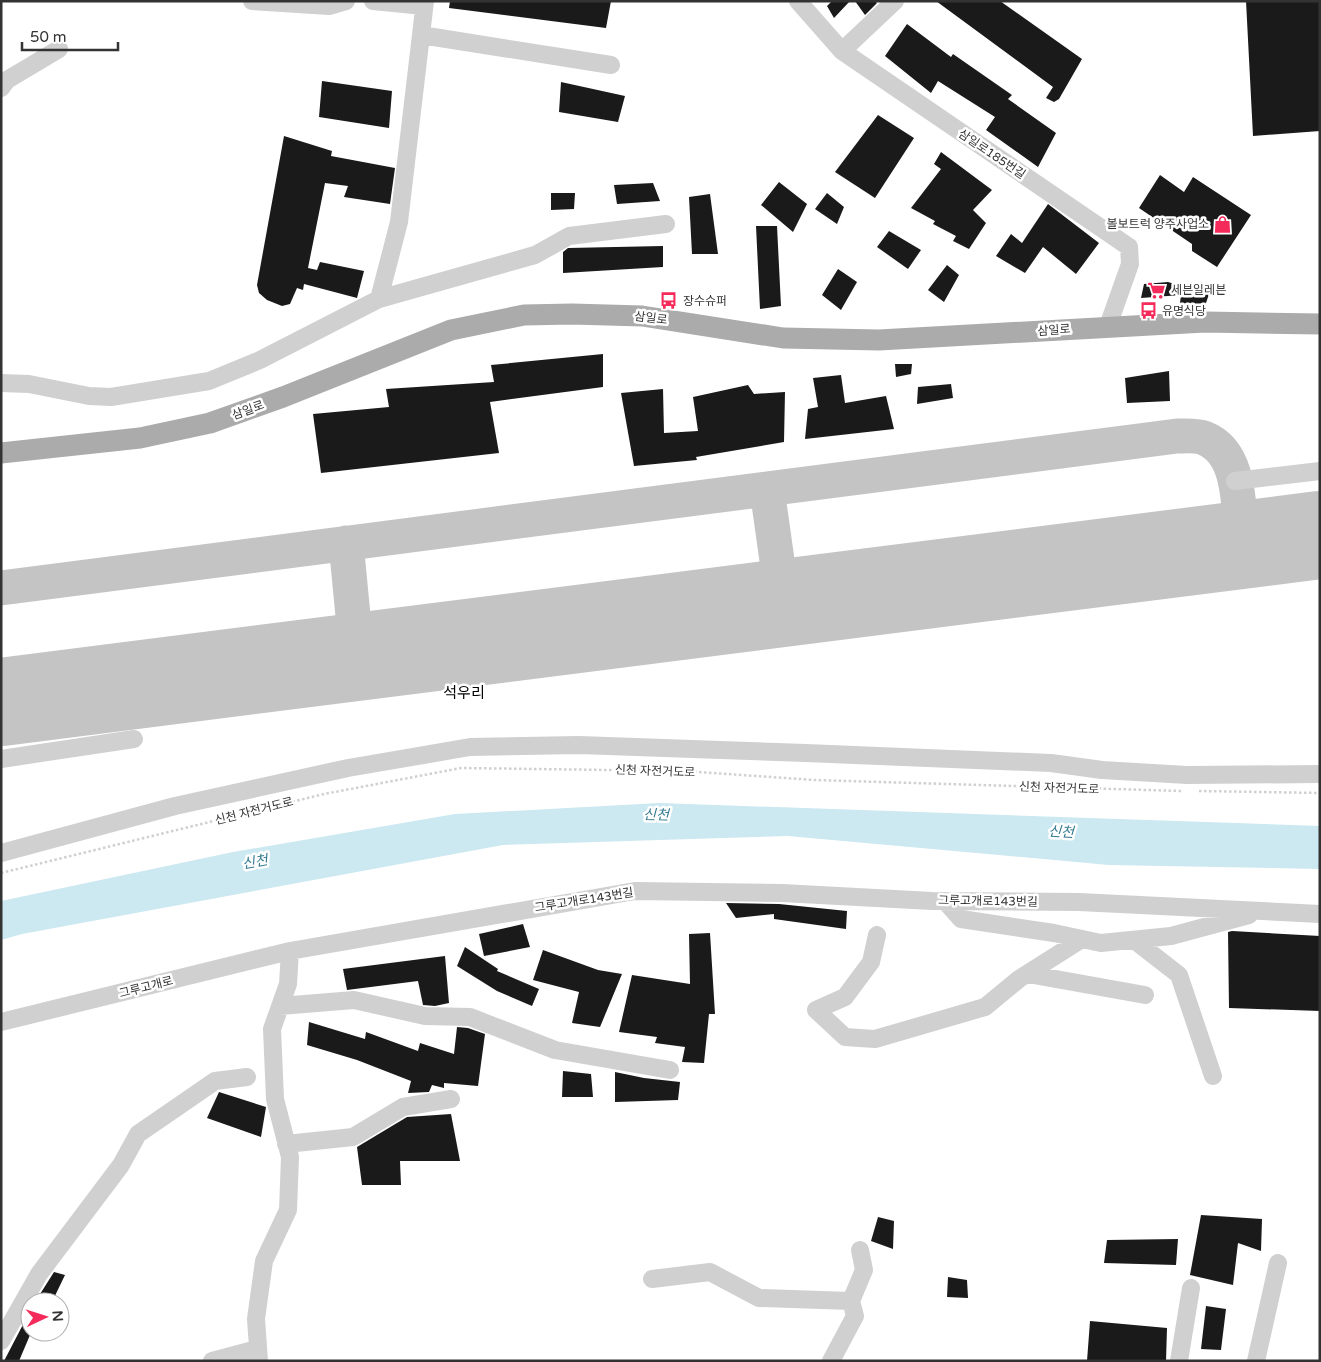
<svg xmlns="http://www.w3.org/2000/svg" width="1321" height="1362" font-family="'Varela Round','Noto Sans KR',sans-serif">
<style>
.water{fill:#cce8f1}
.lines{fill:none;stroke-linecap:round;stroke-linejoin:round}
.taxiway{stroke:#c4c4c4;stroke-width:35}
.runway{stroke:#c4c4c4;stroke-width:88}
.building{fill:#1a1a1a}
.path{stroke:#d0d0d0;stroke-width:2.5;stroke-dasharray:2.5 2.5;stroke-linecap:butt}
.minor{stroke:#d0d0d0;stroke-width:18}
.major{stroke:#ababab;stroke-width:21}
.labels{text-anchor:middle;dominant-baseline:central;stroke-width:5;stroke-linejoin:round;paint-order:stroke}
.street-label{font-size:12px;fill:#333;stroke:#fff}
.poi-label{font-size:12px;fill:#333;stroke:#fff;text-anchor:start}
.water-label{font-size:14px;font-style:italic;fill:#347b90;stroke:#fff}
.quarter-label{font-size:15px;fill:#000;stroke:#fff}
</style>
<rect width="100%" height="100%" fill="#fff"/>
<path class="water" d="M659,803l661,23v43l-211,-4 -321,-29 -285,9 -481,89 -21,6v-39l232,-49 222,-38z"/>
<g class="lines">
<path class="taxiway" d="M767,489l16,114
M346,543l11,114
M1,588l1176,-152c8,0 20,-1 27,2 39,15 34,73 38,107"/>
<path class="runway" d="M1,702l1319,-167"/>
</g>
<path class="building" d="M450,1h161l-5,27 -157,-20z
M832,1h18l-16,17 -7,-12z
M855,1h20l2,2 -12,12z
M936,1h64l82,58 -23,40 -5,3 -8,-4 7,-11z
M1246,1h73l1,130 -67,5z
M907,24l44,33 2,-3 59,41 -4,4 48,34 -18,34 -52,-37 9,-13 -57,-36 -7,12 -46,-37z
M322,81l70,10 -3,37 -70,-11z
M561,82l64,14 -7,26 -59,-10z
M878,115l36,23 -39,60 -40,-26z
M284,136l48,15 -1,5 64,12 -5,36 -46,-7 4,-11 -23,-3 -17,85 9,2 3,-8 44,9 -7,27 -53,-14 -1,6 -6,-2 -7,16 -8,2 -15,-6 -8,-7 -2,-8z
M941,152l51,38 -19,20 13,13 -17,26 -16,-8 3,-5 -23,-12 2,-3 -24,-13 30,-39 -7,-5z
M1160,175l24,17 9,-15 58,38 -34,52 -25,-16v-7l-53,-36z
M779,182l28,22 -14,28 -32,-27z
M653,183l7,18 -43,3 -3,-19z
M551,193h24l-1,16 -23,1z
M827,193l17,14 -7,17 -22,-15z
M710,194l8,60h-26l-3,-57z
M1048,204l51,39 -23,31 -33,-27 -18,26 -29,-17 15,-22 11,9z
M756,226h21l4,80 -21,3z
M889,231l32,19 -13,19 -31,-22z
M663,246v21l-100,6v-21l5,-4z
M947,265l12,10 -15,27 -16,-12z
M838,269l19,13 -16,28 -19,-15z
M1168,282l41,12 -4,12 -25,-3 1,-8 -40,3 3,-14z
M603,354v33l-113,15 9,51 -178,20 -8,-59 76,-7 -3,-18 108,-7 -3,-17z
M895,364h17l-1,10 -15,3z
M1169,371l1,30 -43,2 -2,-25z
M841,375l4,28 41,-7 8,33 -89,10 3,-30 10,-2 -5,-29z
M951,384l2,14 -36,6 1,-17z
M748,385l6,9 31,-2 -1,50 -88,15 1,3 -63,6 -13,-73 42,-4 1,44 34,-2 -5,-34z
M726,903l53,1 68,7 -1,18 -72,-10v-5l-38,4z
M523,924l7,23 -46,9 -5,-22z
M1232,931l88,5v75l-91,-3 -1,-76z
M710,933l5,81h-6l-5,49 -22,-1 3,-15 -30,-4 2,-6 -38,-5 13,-57 58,9 -1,-50z
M465,947l33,22 -1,2 42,18 -7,17 -35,-15 -40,-25z
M543,950l55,20 24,4 -22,53 -28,-4 7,-31 -46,-12z
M445,956l4,47 -14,3 -12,-1 -5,-24 -71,9 -4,-21z
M309,1022l56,17 1,-7 52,19 2,-8 34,11 3,-27 11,1 17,6 -7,52 -34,-3v5l-12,-3 -3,7 -21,1 3,-12 -54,-21 -50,-15z
M563,1071l28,3 2,23h-31z
M615,1072l29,6 36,4 -2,18 -63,2z
M219,1092l47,15 -5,30 -54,-19z
M451,1114l9,47h-60l1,24h-39l-5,-38 50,-30z
M1201,1215l61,4 -1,32 -23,-8 -5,42 -43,-10z
M878,1217l16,4 -1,28 -22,-8z
M1178,1239l-2,26 -72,-2 3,-23z
M54,1272l11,3 -13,27h-17z
M948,1277l19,3 1,18 -21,-1z
M1206,1306l20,3 -5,41 -20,-1z
M30,1311v24l-11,26h-15z
M1090,1321l77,7 -1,33h-79z"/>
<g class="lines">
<path class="path" d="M1199,791l121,2
M1,873l323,-79 137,-26 223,3 130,9 367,11"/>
<path class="minor" d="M252,1l77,5 17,-5
M373,1l51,5
M798,1l44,50 287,196 1,17 -22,62
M421,35l190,30
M842,51l53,-50
M1,88l6,-8 52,-31
M379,299l156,-44 34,-19 97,-12
M1,383l28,1 60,12 22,1 98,-16 51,-21 119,-61 20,-77 26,-221
M1235,481l85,-10
M1,759l133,-20
M1,853l174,-47 173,-38 122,-21 109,-2 227,8 245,10 51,7 85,5 133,-1
M945,901l16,18 93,14 47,10 70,-7 78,-21
M877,935l-6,27 -26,35 -29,13 29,27 30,2 110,-32 34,-28 63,-40
M1134,940l45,35 34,101
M1028,974l117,21
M280,1006l74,-6 71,16 45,1 85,33 115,20
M1,1022l289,-71 345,-60 147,2 150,8 147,1 241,12
M286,1144l67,-7 50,-30 48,-8
M652,1279l58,-7 49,26 92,3
M851,1301l13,-31 -4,-20
M1,1341l38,-67 82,-109 17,-31 77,-53 32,-4
M212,1361l45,-12
M259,1361l-3,-42 8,-58 24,-51 2,-53 -15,-58 -3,-70 16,-45 2,-33
M831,1361l24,-45 -4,-15
M1179,1361l12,-73
M1256,1361l22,-98"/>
<path class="major" d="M1,453l139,-15 70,-15 73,-26 168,-67 73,-15 48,-1 70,2 141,22 96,2 326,-18 115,2"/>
</g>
<defs>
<symbol id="shop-bare" viewBox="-9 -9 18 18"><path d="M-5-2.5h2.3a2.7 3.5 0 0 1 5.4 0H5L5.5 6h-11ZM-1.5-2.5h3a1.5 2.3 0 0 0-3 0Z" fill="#f42a5a" stroke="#fff" stroke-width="2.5" paint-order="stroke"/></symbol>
<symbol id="supermarket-bare" viewBox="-9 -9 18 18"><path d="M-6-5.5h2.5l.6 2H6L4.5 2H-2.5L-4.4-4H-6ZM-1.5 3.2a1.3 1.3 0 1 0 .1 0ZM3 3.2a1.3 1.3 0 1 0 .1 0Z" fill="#f42a5a" stroke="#fff" stroke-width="2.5" paint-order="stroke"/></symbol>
<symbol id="bus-bare" viewBox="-9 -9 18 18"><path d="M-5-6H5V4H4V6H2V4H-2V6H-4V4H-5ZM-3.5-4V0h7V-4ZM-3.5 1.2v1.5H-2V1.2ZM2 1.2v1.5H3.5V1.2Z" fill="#f42a5a" stroke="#fff" stroke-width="2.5" paint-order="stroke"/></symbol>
</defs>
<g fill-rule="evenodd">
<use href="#shop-bare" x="1210" y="212" width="25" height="25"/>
<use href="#supermarket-bare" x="1144" y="278" width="25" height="25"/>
<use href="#bus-bare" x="656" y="288" width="25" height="25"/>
<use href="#bus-bare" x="1136" y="298" width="25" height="25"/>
</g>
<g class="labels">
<g class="street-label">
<text transform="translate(992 154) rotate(34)">삼일로185번길</text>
<text transform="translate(651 318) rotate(7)">삼일로</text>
<text transform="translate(1054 330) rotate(-4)">삼일로</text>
<text transform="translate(248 410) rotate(-20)">삼일로</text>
<text transform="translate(655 771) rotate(2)">신천 자전거도로</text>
<text transform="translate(1059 788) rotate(2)">신천 자전거도로</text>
<text transform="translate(254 811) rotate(-14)">신천 자전거도로</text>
<text transform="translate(584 900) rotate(-9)">그루고개로143번길</text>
<text transform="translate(988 901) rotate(1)">그루고개로143번길</text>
<text transform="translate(146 987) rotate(-14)">그루고개로</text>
</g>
<g class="poi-label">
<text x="1209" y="224" text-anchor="end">볼보트럭 양주사업소</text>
<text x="1171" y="290">세븐일레븐</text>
<text x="683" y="301">장수슈퍼</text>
<text x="1162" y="311">유명식당</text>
</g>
<g class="water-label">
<text transform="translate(656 815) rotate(1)">신천</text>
<text transform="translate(1061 832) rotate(3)">신천</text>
<text transform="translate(255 862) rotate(-10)">신천</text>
</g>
<g class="quarter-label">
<text x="464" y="693">석우리</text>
</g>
</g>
<rect width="1321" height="1362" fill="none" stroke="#333333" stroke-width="5"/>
<g transform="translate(45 1317) rotate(86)"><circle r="24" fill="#ffffff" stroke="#adadad"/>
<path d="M0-4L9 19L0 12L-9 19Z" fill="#f42a5a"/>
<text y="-8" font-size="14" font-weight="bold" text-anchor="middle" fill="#333333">N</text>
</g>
<path d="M22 42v8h96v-8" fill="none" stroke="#333333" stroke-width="2.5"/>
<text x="30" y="42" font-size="15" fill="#333333" stroke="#ffffff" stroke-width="4" paint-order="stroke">50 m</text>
</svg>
